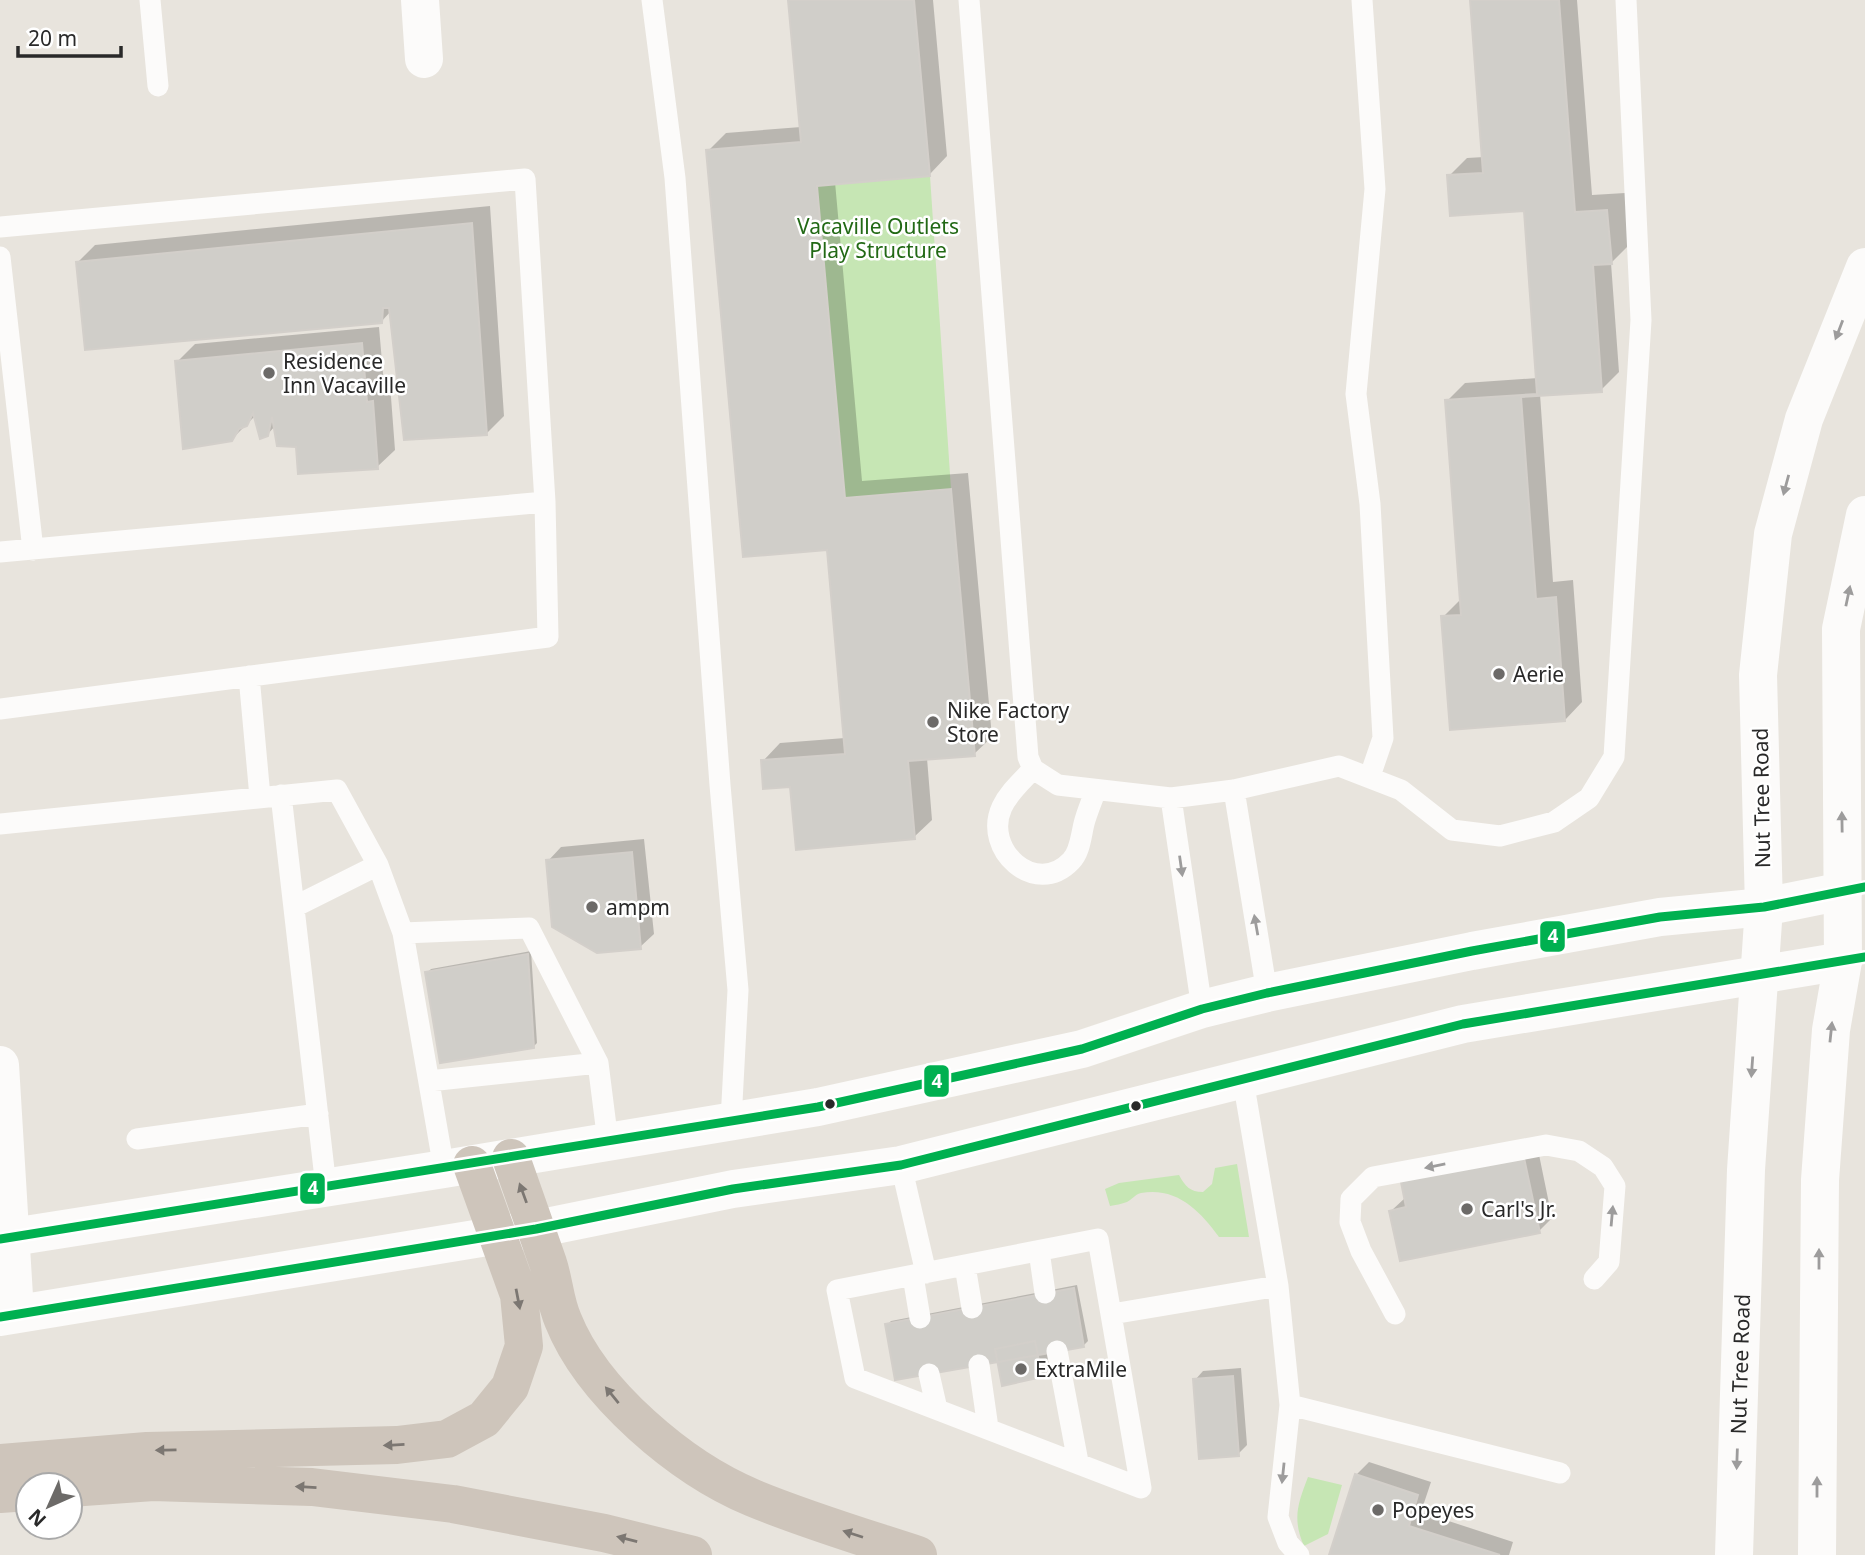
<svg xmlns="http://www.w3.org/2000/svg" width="1865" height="1555" font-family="'Noto Sans',sans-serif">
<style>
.green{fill:#c6e6b4}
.shadow{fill:#0003}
.building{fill:#d0cec9;stroke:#d3cfca;stroke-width:2}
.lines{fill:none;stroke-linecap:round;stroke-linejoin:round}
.service{stroke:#fcfbfa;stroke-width:21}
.minor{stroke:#fcfbfa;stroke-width:38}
.tertiary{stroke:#fcfbfa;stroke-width:38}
.secondary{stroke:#fcfbfa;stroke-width:38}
.motorway{stroke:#cec5bb;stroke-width:38}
.bus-1-casing{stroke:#fff;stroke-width:14}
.bus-1{stroke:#00b050;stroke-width:9}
.oneway{fill:#9d9c9c}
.oneway2{fill:#7c7772}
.poi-dot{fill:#6c6a68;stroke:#fff;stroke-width:2.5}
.bus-dot{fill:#292929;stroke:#fff;stroke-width:2.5}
.labels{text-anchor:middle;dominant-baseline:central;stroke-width:5;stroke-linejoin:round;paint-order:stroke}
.park-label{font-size:21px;fill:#226915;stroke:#fff}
.poi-label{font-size:21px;fill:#292929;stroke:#fff;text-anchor:start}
.street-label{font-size:21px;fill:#292929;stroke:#fff}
.line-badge{stroke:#fff;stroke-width:2.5}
.badge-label{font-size:19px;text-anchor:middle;font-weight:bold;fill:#fff}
</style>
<rect width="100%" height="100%" fill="#e8e4dd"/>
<path class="green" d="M930,176l21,313 -106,9 -28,-312z
M1237,1164l12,73h-30c-20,-27 -42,-50 -78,-44 -7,2 -8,6 -14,9 -5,2 -12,3 -17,4l-5,-17 14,-6 60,-8c6,11 11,17 24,17l9,-8 3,-16z
M1308,1477l34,8 -14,49 -24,12c-12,-27 -6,-43 4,-69z"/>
<path class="shadow" d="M790,0h143l14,156 -17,18 -95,8 27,299 106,-8 24,264 -18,17 -47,4 5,62 -18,17 -123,-52 -28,-24 17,-18 65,-5 -17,-190 -120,-397 18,-18 75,-6z
M1472,0h105l15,195 33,-2 4,52 -18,18 8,109 -18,18 -61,4 13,188 20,-2 9,122 -17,18 -122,-103 19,-19 -15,-197 18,-18 73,-5 -13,-169 -76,-33 18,-18 17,-1z
M490,206l14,210 -17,17 -96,-122 -10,11 -303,-60 17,-17z
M379,327l5,58 6,-1 5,66 -18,17 -80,-21 -22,-20 -8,9 -11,-20 -25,25 -54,-78 18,-18z
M644,839l10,95 -14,13 -92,-86 13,-14z
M531,951l6,92 -4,4 -106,-74 4,-4z
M1536,1140l16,78 -13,13 -148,-20 14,-13z
M1077,1285l11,56 -4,4 -37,7 3,15 -8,9 -155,-51 4,-4z
M1241,1368l6,77 -9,9 -43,-74 8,-9z
M1369,1462l62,20 -10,30 92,30 -4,13h-178l25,-80z"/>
<path class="building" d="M788,0h126l16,176 -113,10 28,312 106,-9 24,267 -67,5 7,78 -119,11 -6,-63 -27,2 -2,-29 84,-6 -18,-204 -84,7 -37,-407 95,-8z
M1470,0h89l16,212 32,-2 5,54 -19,1 9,127 -81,5 15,202 20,-2 9,124 -115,9 -9,-114 20,-1 -16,-215 92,-6 -13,-183 -74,5 -3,-41 36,-2z
M472,223l15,212 -83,5 -15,-132h-6l-1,15 -297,27 -9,-88z
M362,343l5,59 6,-1 5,68 -80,5 -2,-27 -19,-1 -5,-29 -4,19 -8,3 -7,-26 -6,13 -8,3 -7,12 -49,8 -8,-88z
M632,852l9,97 -44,4 -45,-26 -6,-67z
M528,954l6,94 -94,15 -15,-91z
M1523,1153l17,80 -140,28 -11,-50 17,-4 -6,-30z
M1074,1288l10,59 -189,33 -10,-56z
M1035,1341l7,36 -40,9 -7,-37z
M1233,1376l6,80 -40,3 -6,-80z
M1355,1474l63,21 -9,31 91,29h-171z"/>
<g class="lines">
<path class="service" d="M150,0l8,86
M652,0l23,178 45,607 18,205 -7,131
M969,0l59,757 5,12 25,16 113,13 63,-8 105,-24 62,24 51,40 48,6 54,-14 35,-24 25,-41 27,-437 -15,-320
M1362,0l13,189 -19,205 14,110 13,234 -13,38
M0,227l525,-48 20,323 -545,50
M0,257l33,293
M249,676l11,121
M0,709l548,-72 -3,-135
M1033,769c-11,12 -24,23 -31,38 -20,43 34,91 69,54 10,-10 10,-28 14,-41 3,-10 7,-20 11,-30
M1234,790l33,203
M281,795l45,392
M1171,798l31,211
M0,824l337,-34 41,75 25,68
M294,907l84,-42
M1243,1080l35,206 12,119 270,68
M429,1081l169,-18
M137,1139l181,-25
M901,1165l25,108
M444,1169l-41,-236 126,-5 69,135 10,79
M1098,1239l43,249 -286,-110 -18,-88z
M1039,1251l6,42
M965,1266l7,42
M913,1276l7,42
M1112,1314l166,-28
M1395,1314l-34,-63 -11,-29 1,-23 22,-22 173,-32 33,6 24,16 12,19 -6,76 -15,17
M1057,1351l21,111
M979,1365l9,63
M929,1374l8,35
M1290,1405l-12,112 10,26 11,12"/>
<path class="minor" d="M420,0l4,59
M0,1065l15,248"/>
<path class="tertiary" d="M1764,907l79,-16
M1758,975l85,-14
M0,1317l530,-87"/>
<g class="secondary">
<path d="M536,1229l197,-40 168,-24 562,-141 295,-49"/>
<path d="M0,1239l444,-70 374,-62 264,-58 120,-40 65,-16 205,-42 188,-34 104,-10"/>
<path id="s1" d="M1734,1555l12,-385 18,-263 -6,-232 15,-141 31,-115 61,-152"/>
<path d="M1817,1555l3,-375 11,-150 12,-69 -2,-332 24,-114"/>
</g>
<path class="motorway" d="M511,1158c12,35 25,70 37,105 6,18 7,39 15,57 29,73 118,148 190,178 53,22 110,39 165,57
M0,1463l147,-12 250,-6 50,-6 37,-20 26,-32 14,-41 -5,-51 -47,-130
M70,1488l83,-6 159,5 141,17 151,29 89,22
M0,1494l28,-2"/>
<defs>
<path id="bus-1" d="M0,1239l818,-132 264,-58 120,-40 65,-16 205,-42 188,-34 104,-10 101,-20
M0,1317l536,-88 197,-40 168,-24 562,-141 402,-67"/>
</defs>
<use href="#bus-1" class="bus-1-casing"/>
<use href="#bus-1" class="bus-1"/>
</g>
<defs><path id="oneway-solid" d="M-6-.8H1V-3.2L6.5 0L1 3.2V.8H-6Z" transform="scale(1.75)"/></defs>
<g class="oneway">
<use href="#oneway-solid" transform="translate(1839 330) rotate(111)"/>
<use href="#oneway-solid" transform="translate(1786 485) rotate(105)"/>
<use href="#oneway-solid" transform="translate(1848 596) rotate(-78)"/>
<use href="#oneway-solid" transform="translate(1842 822) rotate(-91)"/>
<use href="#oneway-solid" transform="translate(1181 866) rotate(82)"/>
<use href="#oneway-solid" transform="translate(1256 925) rotate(-100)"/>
<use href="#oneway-solid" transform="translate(1831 1032) rotate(-84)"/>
<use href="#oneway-solid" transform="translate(1752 1067) rotate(94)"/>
<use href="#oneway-solid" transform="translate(1435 1166) rotate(169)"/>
<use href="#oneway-solid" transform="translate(1612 1216) rotate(-85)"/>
<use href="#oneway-solid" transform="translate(1819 1259) rotate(-90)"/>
<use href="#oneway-solid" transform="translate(1737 1459) rotate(92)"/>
<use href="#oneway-solid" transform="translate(1283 1473) rotate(96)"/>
<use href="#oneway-solid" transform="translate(1817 1487) rotate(-90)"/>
</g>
<g class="oneway2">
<use href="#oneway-solid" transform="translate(523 1193) rotate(-110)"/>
<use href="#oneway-solid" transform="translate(518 1299) rotate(79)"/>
<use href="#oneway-solid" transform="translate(612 1395) rotate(-129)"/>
<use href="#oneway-solid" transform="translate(394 1445) rotate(177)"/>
<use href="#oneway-solid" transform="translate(166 1450) rotate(179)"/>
<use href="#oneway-solid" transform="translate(306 1487) rotate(-177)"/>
<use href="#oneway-solid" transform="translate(853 1534) rotate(-162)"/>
<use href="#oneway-solid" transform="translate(627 1539) rotate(-166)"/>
</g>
<g class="poi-dot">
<circle cx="269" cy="373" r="7"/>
<circle cx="1499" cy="674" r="7"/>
<circle cx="933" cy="722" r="7"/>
<circle cx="592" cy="907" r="7"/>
<circle cx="1467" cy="1209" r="7"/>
<circle cx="1021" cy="1369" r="7"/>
<circle cx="1378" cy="1510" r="7"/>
</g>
<g class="bus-dot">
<circle cx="830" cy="1104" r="6"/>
<circle cx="1136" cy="1106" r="6"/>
</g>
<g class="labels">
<g class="park-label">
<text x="878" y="226">Vacaville Outlets<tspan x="878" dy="24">Play Structure</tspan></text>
</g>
<g class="poi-label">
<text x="283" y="361">Residence<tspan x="283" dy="24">Inn Vacaville</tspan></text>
<text x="1513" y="674">Aerie</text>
<text x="947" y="710">Nike Factory<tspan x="947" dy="24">Store</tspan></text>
<text x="606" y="907">ampm</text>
<text x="1481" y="1209">Carl's Jr.</text>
<text x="1035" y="1369">ExtraMile</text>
<text x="1392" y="1510">Popeyes</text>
</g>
<g class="street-label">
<text transform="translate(1761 798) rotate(-91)">Nut Tree Road</text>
<text stroke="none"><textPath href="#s1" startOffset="191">Nut Tree Road</textPath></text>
</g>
</g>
<g class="line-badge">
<rect x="1539" y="920" width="27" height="33" rx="7" fill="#00b050"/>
<rect x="923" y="1064" width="27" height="34" rx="7" fill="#00b050"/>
<rect x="299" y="1172" width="27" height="33" rx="7" fill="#00b050"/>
</g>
<g class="badge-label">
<text x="1553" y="943">4</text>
<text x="937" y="1088">4</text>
<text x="313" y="1195">4</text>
</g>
<g transform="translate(49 1506) rotate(225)"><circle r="33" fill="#ffffff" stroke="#a9a9a9" stroke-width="2"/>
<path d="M0-5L12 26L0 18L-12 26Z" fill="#6c6a68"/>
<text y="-10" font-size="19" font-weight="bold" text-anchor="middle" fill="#292929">N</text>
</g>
<path d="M18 46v10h103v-10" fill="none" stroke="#292929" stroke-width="3.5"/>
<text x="28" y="46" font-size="21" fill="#292929" stroke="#ffffff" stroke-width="5" paint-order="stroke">20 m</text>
</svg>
